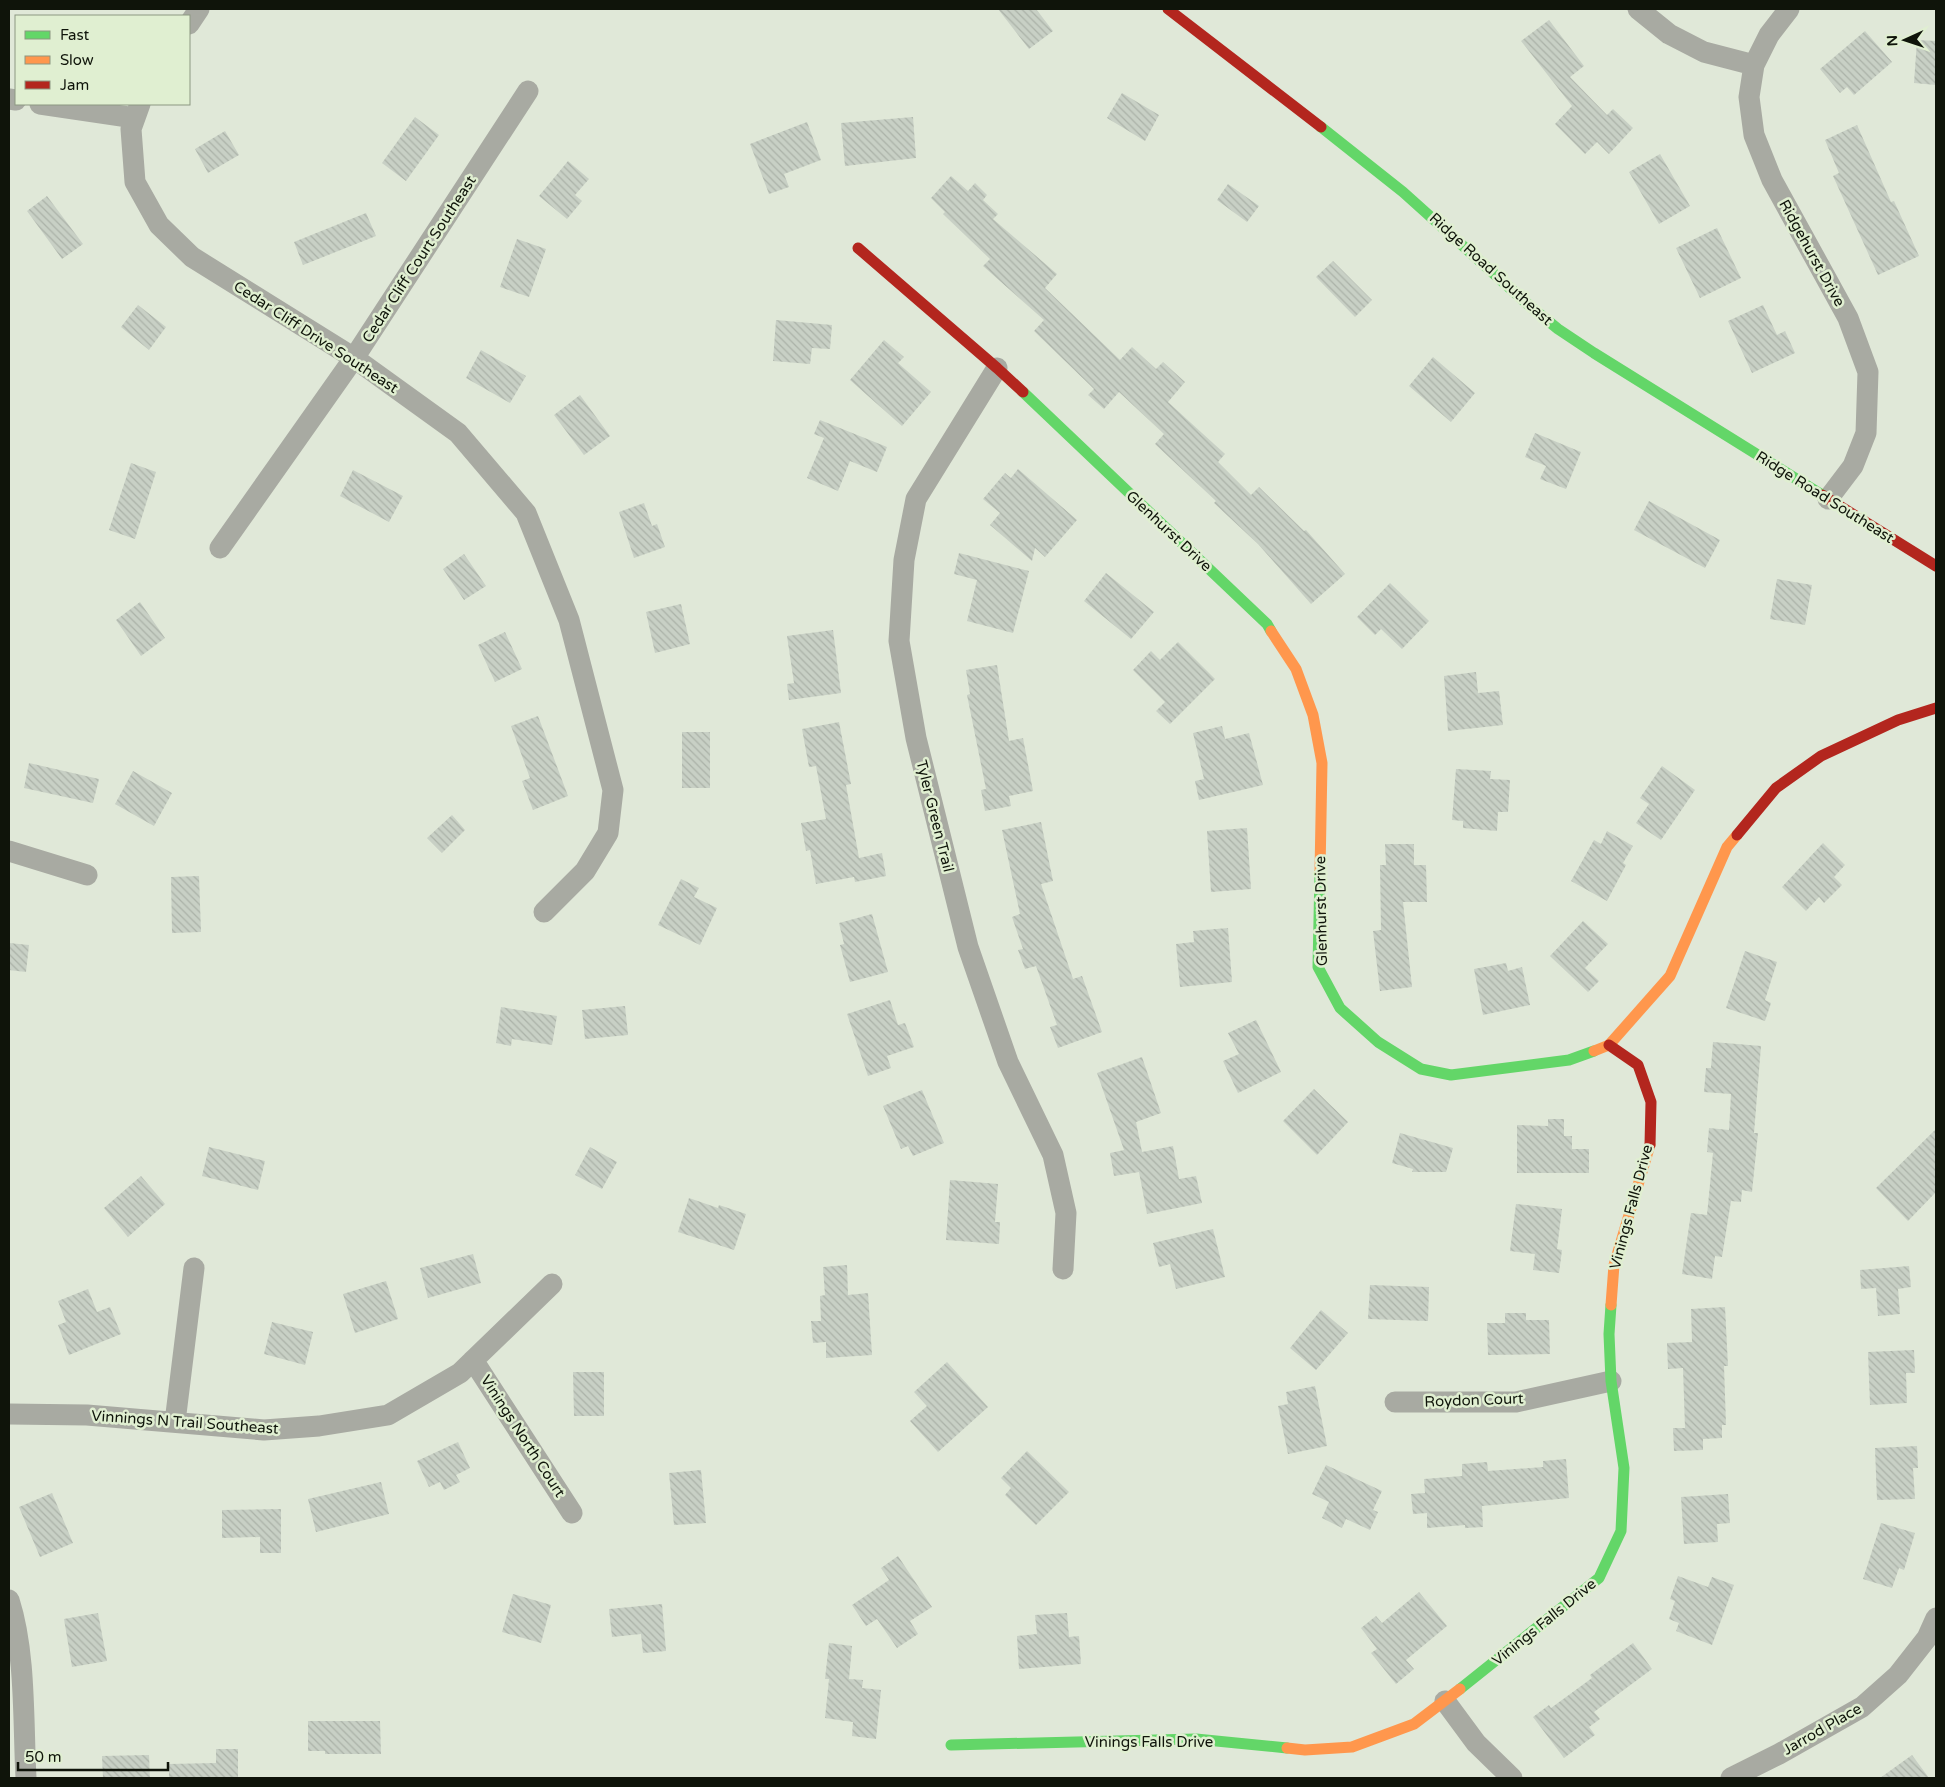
<svg xmlns="http://www.w3.org/2000/svg" width="1945" height="1787" font-family="'Varela Round',sans-serif">
<style>
.building{fill:url(#building-back-hatch)}
.lines{fill:none;stroke-linecap:round;stroke-linejoin:round}
.street{stroke:#a8aaa2;stroke-width:21}
.fast{stroke:#63d668;stroke-width:11}
.slow{stroke:#ff974d;stroke-width:11}
.jam{stroke:#b3261e;stroke-width:11}
.labels{text-anchor:middle;dominant-baseline:central;stroke-width:5;stroke-linejoin:round;paint-order:stroke}
.street-label{font-size:15px;fill:#0f140a;stroke:#e0efd1}
</style>
<defs>
<pattern id="building-back-hatch" width="6" height="6" patternUnits="userSpaceOnUse" patternTransform="scale(1.25)"><rect width="6" height="6" fill="#c8d0c5"/><path d="M-1 5l2 2M0 0l6 6M5-1l2 2" fill="none" stroke="#abb2a8"/></pattern>
</defs>
<rect width="100%" height="100%" fill="#e0e8d8"/>
<path class="building" d="M998,9h38l17,22 -24,18z
M1549,20l35,46 -14,11 37,38 6,-6 20,19 -24,26 -12,-12 -12,12 -30,-30 17,-18 -51,-65z
M1865,31l27,31 -38,33 -7,-8 -7,6 -20,-24z
M1917,40l19,1v44l-22,-2z
M1122,93l37,22 -14,26 -38,-23z
M415,117l24,18 -33,46 -24,-18z
M913,117l3,41 -71,8 -4,-43z
M807,122l14,38 -37,14 5,13 -20,7 -19,-50z
M1857,125l34,77 3,-1 25,55 -41,19 -45,-99 6,-3 -14,-33z
M225,131l14,24 -31,18 -13,-24z
M1660,154l30,52 -31,18 -30,-52z
M568,161l21,18 -14,16 7,6 -15,18 -28,-23z
M951,176l17,15 7,-8 12,12 -4,5 15,14 -5,5 64,55 -12,14 75,72 12,-13 24,22 7,-7 22,20 -17,20 57,52 -7,8 33,33 8,-8 45,44 2,-1 39,44 -34,30 -53,-60 -44,-41 2,-2 -61,-57 9,-10 -45,-42 -15,17 -16,-14 6,-6 -60,-58 10,-11 -61,-54 7,-7 -47,-45 2,-2 -14,-14z
M1228,184l31,22 -12,16 -30,-22z
M47,196l36,48 -21,15 -35,-48z
M366,213l10,23 -73,29 -9,-23z
M1717,228l24,50 -41,20 -24,-50z
M517,239l29,10 -17,48 -29,-10z
M1333,261l39,39 -17,17 -39,-40z
M138,305l28,22 -17,23 -28,-23z
M1763,305l14,30 8,-4 10,22 -43,20 -24,-52z
M776,320l56,5 -2,24 -18,-1 -2,16 -37,-3z
M884,340l20,17 -6,6 33,29 -29,34 -52,-46z
M481,350l45,26 -16,27 -44,-25z
M1433,357l42,36 -24,29 -42,-36z
M580,395l30,41 -26,19 -30,-40z
M820,420l67,27 -10,25 -27,-11 -12,30 -31,-13 17,-40 -10,-4z
M1535,433l46,19 -15,37 -26,-10 6,-13 -21,-9z
M131,463l25,9 -21,67 -26,-9z
M1018,469l59,51 -32,37 -10,-9 -3,13 -42,-36 10,-12 -17,-14 22,-26 6,5z
M353,470l50,26 -14,26 -49,-26z
M1649,501l71,39 -15,28 -71,-38z
M644,503l8,23 5,-2 8,23 -31,11 -15,-46z
M959,553l70,18 -16,62 -46,-12 10,-41 -23,-6z
M464,554l22,32 -22,14 -21,-31z
M1106,573l48,39 -23,27 -47,-38z
M1777,579l35,6 -7,40 -35,-6z
M1390,583l39,38 -27,28 -21,-20 -6,6 -18,-18z
M140,602l25,36 -24,18 -25,-36z
M681,604l9,40 -35,9 -9,-41z
M833,630l8,63 -52,7 -2,-16 7,-1 -7,-47z
M505,632l17,37 -27,13 -17,-37z
M1178,642l37,37 -45,45 -14,-13 9,-9 -32,-32 18,-19 9,9z
M997,665l12,76 14,-3 10,53 -24,5 2,10 -26,5 -4,-21 5,-1 -19,-94 3,-1 -4,-24z
M1476,672l2,21 21,-2 4,34 -55,6 -4,-55z
M538,716l30,80 -35,14 -11,-29 8,-3 -19,-52z
M839,722l12,62 -5,1 13,73 23,-5 4,23 -31,6 -1,-5 -38,7 -6,-34 -4,1 -5,-28 25,-4 -10,-53 -7,1 -7,-38z
M1222,726l3,13 24,-6 14,52 -64,15 -4,-19 9,-2 -11,-46z
M682,732h28v56h-28z
M29,763l70,16 -6,24 -69,-15z
M1662,766l33,24 -34,50 -25,-17 13,-19 -9,-6z
M1456,769l35,2 -1,8 20,1 -2,32h-10l-1,19 -34,-3v-7l-11,-1z
M133,771l39,22 -18,33 -39,-22z
M452,815l13,15 -23,23 -15,-15z
M1041,822l12,59 -12,3 32,95 9,-3 20,56 -44,16 -8,-21 7,-2 -21,-59 -11,3 -7,-19 5,-1 -11,-32 8,-3 -18,-84z
M1247,828l4,61 -40,3 -4,-61z
M1607,831l26,15 -10,17 3,2 -19,36 -36,-20 23,-41 7,4z
M1823,843l22,22 -11,12 8,8 -18,18 -5,-6 -13,14 -24,-24z
M1385,844h29v21h12l1,37h-24l9,85 -32,4 -7,-60 8,-1 -1,-65h6z
M199,876l2,56 -29,1 -1,-56z
M681,879l18,9 -5,9 23,11 -17,37 -42,-20z
M872,914l16,58 -38,10 -10,-37 4,-1 -5,-21z
M1583,921l25,23 -23,24 14,13 -11,11 -38,-36z
M1228,928l4,54 -52,5 -4,-43 18,-2 -1,-11z
M9,943l20,2 -3,27 -17,-2z
M1745,951l32,11 -12,38 6,3 -6,18 -39,-13z
M1506,963l2,8 14,-4 8,38 -47,10 -9,-46z
M890,1000l8,25 7,-2 9,24 -27,9 4,12 -23,8 -21,-62z
M625,1006l3,29 -43,4 -3,-29z
M501,1007l56,9 -5,29 -40,-6 -1,7 -15,-3z
M1256,1020l25,52 -43,21 -15,-32 16,-7 -11,-21z
M1713,1042l48,4 -7,87h4l-6,59 -10,-2 -1,12 -10,-1 -9,56 -7,-1 -3,23 -30,-5 9,-61 16,2 6,-62 -6,-1 2,-24 20,2 2,-36 -27,-2 2,-24h5z
M1142,1057l19,56 -25,9 6,30 31,-6 6,33 17,-3 6,27 -55,11 -8,-42 -25,4 -4,-23 14,-3 -27,-77z
M1314,1089l34,33 -31,33 -34,-34z
M922,1090l22,53 -31,13 -5,-10 -7,3 -18,-43z
M1548,1119h16v17h8v13h17v24h-72v-48l31,1z
M1936,1129v63l-28,29 -32,-33z
M1400,1133l53,15 -7,24h-34l1,-3 -21,-6z
M209,1147l56,14 -7,29 -56,-14z
M590,1147l27,15 -15,27 -27,-14z
M141,1176l24,28 -37,33 -24,-29z
M950,1180l48,4 -3,38h5l-1,22 -53,-4z
M689,1198l29,10 1,-3 27,9 -12,36 -56,-18z
M1516,1204l46,5 -5,40 5,1 -3,23 -26,-3 2,-16 -25,-3z
M1213,1229l12,48 -49,12 -6,-25 -11,3 -6,-24z
M473,1254l8,29 -53,15 -8,-30z
M847,1265l1,30 20,-2 4,62 -46,3v-16l-13,1 -2,-22h10l-1,-25 5,-1 -2,-28z
M1909,1266l2,21 -13,2 2,25 -22,2 -2,-28 -15,1 -1,-19z
M386,1281l12,38 -43,14 -12,-39z
M1370,1285l59,2 -1,34 -60,-2z
M88,1289l9,23 13,-5 11,27 -52,21 -11,-30 8,-3 -8,-21z
M1725,1307l3,59h-4l2,59h-4v13l-19,1v11l-29,1 -1,-23h12l-2,-60 -15,1 -1,-26 25,-1 -1,-33z
M1321,1310l27,23 -32,37 -26,-22z
M1505,1313h21v7h23l1,34 -62,1 -1,-32h18z
M272,1322l41,10 -8,33 -41,-11z
M1914,1350l1,23h-9l1,30 -37,2 -2,-53z
M947,1362l41,45 -50,45 -28,-31 17,-15 -13,-14z
M573,1372h31v44h-30z
M1315,1386l12,60 -39,8 -10,-48 10,-2 -2,-12z
M458,1442l12,26 -14,7 4,7 -16,8 -4,-8 -11,5 -12,-26z
M1917,1446l1,22h-5l2,31 -38,1 -2,-52z
M1027,1451l42,41 -33,33 -31,-30 6,-7 -10,-10z
M1566,1459l3,39 -87,8 1,21 -18,1v-3l-38,3v-15l-14,1 -2,-20 14,-1 -1,-14 38,-3v-12l25,-2 1,9 55,-4v-6z
M1326,1465l56,26 -9,19 5,2 -8,18 -24,-11 -4,9 -20,-10 7,-16 -17,-8z
M701,1470l5,53 -32,2 -5,-52z
M381,1482l8,32 -73,18 -8,-33z
M52,1493l21,50 -33,14 -21,-50z
M1728,1494l2,29 -13,1 1,18 -34,2 -3,-47z
M281,1509v44h-21v-16l-38,1v-28z
M1881,1523l34,10 -11,37 -5,-2 -7,20 -29,-9z
M898,1556l34,51 -22,14 8,13 -21,14 -20,-29 -11,7 -14,-21 37,-25 -8,-12z
M1678,1576l30,11 4,-10 22,8 -22,60 -36,-14 3,-8 -10,-4 6,-18 -5,-2z
M1419,1592l28,34 -41,34 8,9 -18,15 -25,-31 6,-4 -16,-21 15,-12 6,7z
M513,1594l38,11 -10,38 -39,-11z
M662,1604l4,47 -23,2 -2,-19 -29,3 -3,-28z
M98,1613l9,48 -35,6 -8,-48z
M1067,1613l2,24 10,-1 2,28 -62,5 -2,-33 20,-2 -2,-19z
M829,1643l23,3 -3,33 14,1 -1,8 19,2 -5,49 -24,-3 1,-14 -28,-4 4,-39h-4z
M1633,1643l19,26 -58,43 6,7 -11,8 6,8 -31,23 -31,-41 16,-12 2,3 41,-30 -2,-3z
M308,1721h72l1,33h-56v-3h-17z
M216,1749h22v29h-69v-14l47,-1z
M149,1755l1,23h-47l-1,-22z
M1912,1755l17,23h-49z"/>
<g class="lines">
<path class="street" d="M1638,9l31,25 35,18 50,13
M1789,9l-20,26 -15,30 -5,32 5,38 18,45 76,138 20,54 -2,61 -13,33 -25,33
M189,24l10,-15
M9,99l7,1
M40,104l95,14
M140,104l-9,25 4,53 24,43 33,32 162,101 104,75 68,80 43,107 44,170 -5,43 -23,38 -41,41
M997,368l-81,131 -12,61 -5,81 17,97 52,209 40,115 45,93 13,58 -3,56
M220,548l134,-190 174,-267
M9,851l78,24
M473,1360l99,153
M1395,1402h121l95,-21
M9,1414l78,1 177,15 55,-4 69,-11 72,-42 92,-89
M175,1422l19,-154
M9,1600c17,53 14,122 17,178
M1445,1701l31,42 36,35
M1731,1778l48,-24 83,-47 36,-32 29,-37 9,-20"/>
<path class="fast" d="M1321,127l82,65 128,115 27,22 36,24 228,142
M1023,392l244,232 4,7
M1320,872l-2,95 22,41 38,34 43,27 30,6 118,-15 25,-9
M1460,1689l139,-111 22,-47 3,-63 -13,-87 -2,-47 2,-29
M951,1745l245,-6 91,9"/>
<path class="slow" d="M1271,631l25,38 17,46 9,48 -2,109
M1594,1051l15,-6 61,-69 57,-129 10,-12
M1611,1305l3,-40 36,-120
M1287,1748l18,2 47,-3 62,-23 46,-35"/>
<path class="jam" d="M1168,9l153,118
M858,248l139,120 26,24
M1822,495l114,71
M1737,835l39,-47 45,-32 77,-36 38,-12
M1609,1045l29,20 13,37 -1,43"/>
</g>
<g class="labels">
<g class="street-label">
<text transform="translate(1812 253) rotate(61)">Ridgehurst Drive</text>
<text transform="translate(419 259) rotate(-57)">Cedar Cliff Court Southeast</text>
<text transform="translate(1491 269) rotate(42)">Ridge Road Southeast</text>
<text transform="translate(316 337) rotate(33)">Cedar Cliff Drive Southeast</text>
<text transform="translate(1825 497) rotate(32)">Ridge Road Southeast</text>
<text transform="translate(1169 531) rotate(43)">Glenhurst Drive</text>
<text transform="translate(935 816) rotate(76)">Tyler Green Trail</text>
<text transform="translate(1321 911) rotate(-91)">Glenhurst Drive</text>
<text transform="translate(1631 1207) rotate(-75)">Vinings Falls Drive</text>
<text transform="translate(1474 1400) rotate(-2)">Roydon Court</text>
<text transform="translate(185 1422) rotate(4)">Vinnings N Trail Southeast</text>
<text transform="translate(523 1436) rotate(57)">Vinings North Court</text>
<text transform="translate(1544 1622) rotate(-39)">Vinings Falls Drive</text>
<text transform="translate(1822 1729) rotate(-30)">Jarrod Place</text>
<text x="1149" y="1742">Vinings Falls Drive</text>
</g>
</g>
<rect width="1945" height="1787" fill="none" stroke="#0f140a" stroke-width="20"/>
<rect x="15" y="15" width="175" height="90" fill="#e0efd1" stroke="#8c9781"/>
<rect x="25" y="31" width="25" height="8" fill="#63d668" stroke="#8c9781"/>
<text x="60" y="40" font-size="15" fill="#0f140a">Fast</text>
<rect x="25" y="56" width="25" height="8" fill="#ff974d" stroke="#8c9781"/>
<text x="60" y="65" font-size="15" fill="#0f140a">Slow</text>
<rect x="25" y="81" width="25" height="8" fill="#b3261e" stroke="#8c9781"/>
<text x="60" y="90" font-size="15" fill="#0f140a">Jam</text>
<g transform="translate(1905 40) rotate(267)" stroke="#e0efd1" stroke-width="4" paint-order="stroke">
<path d="M0-4L9 19L0 12L-9 19Z" fill="#0f140a"/>
<text y="-8" font-size="14" font-weight="bold" text-anchor="middle" fill="#0f140a">N</text>
</g>
<path d="M18 1762v8h150v-8" fill="none" stroke="#0f140a" stroke-width="2.5"/>
<text x="25" y="1762" font-size="15" fill="#0f140a" stroke="#e0efd1" stroke-width="4" paint-order="stroke">50 m</text>
</svg>
